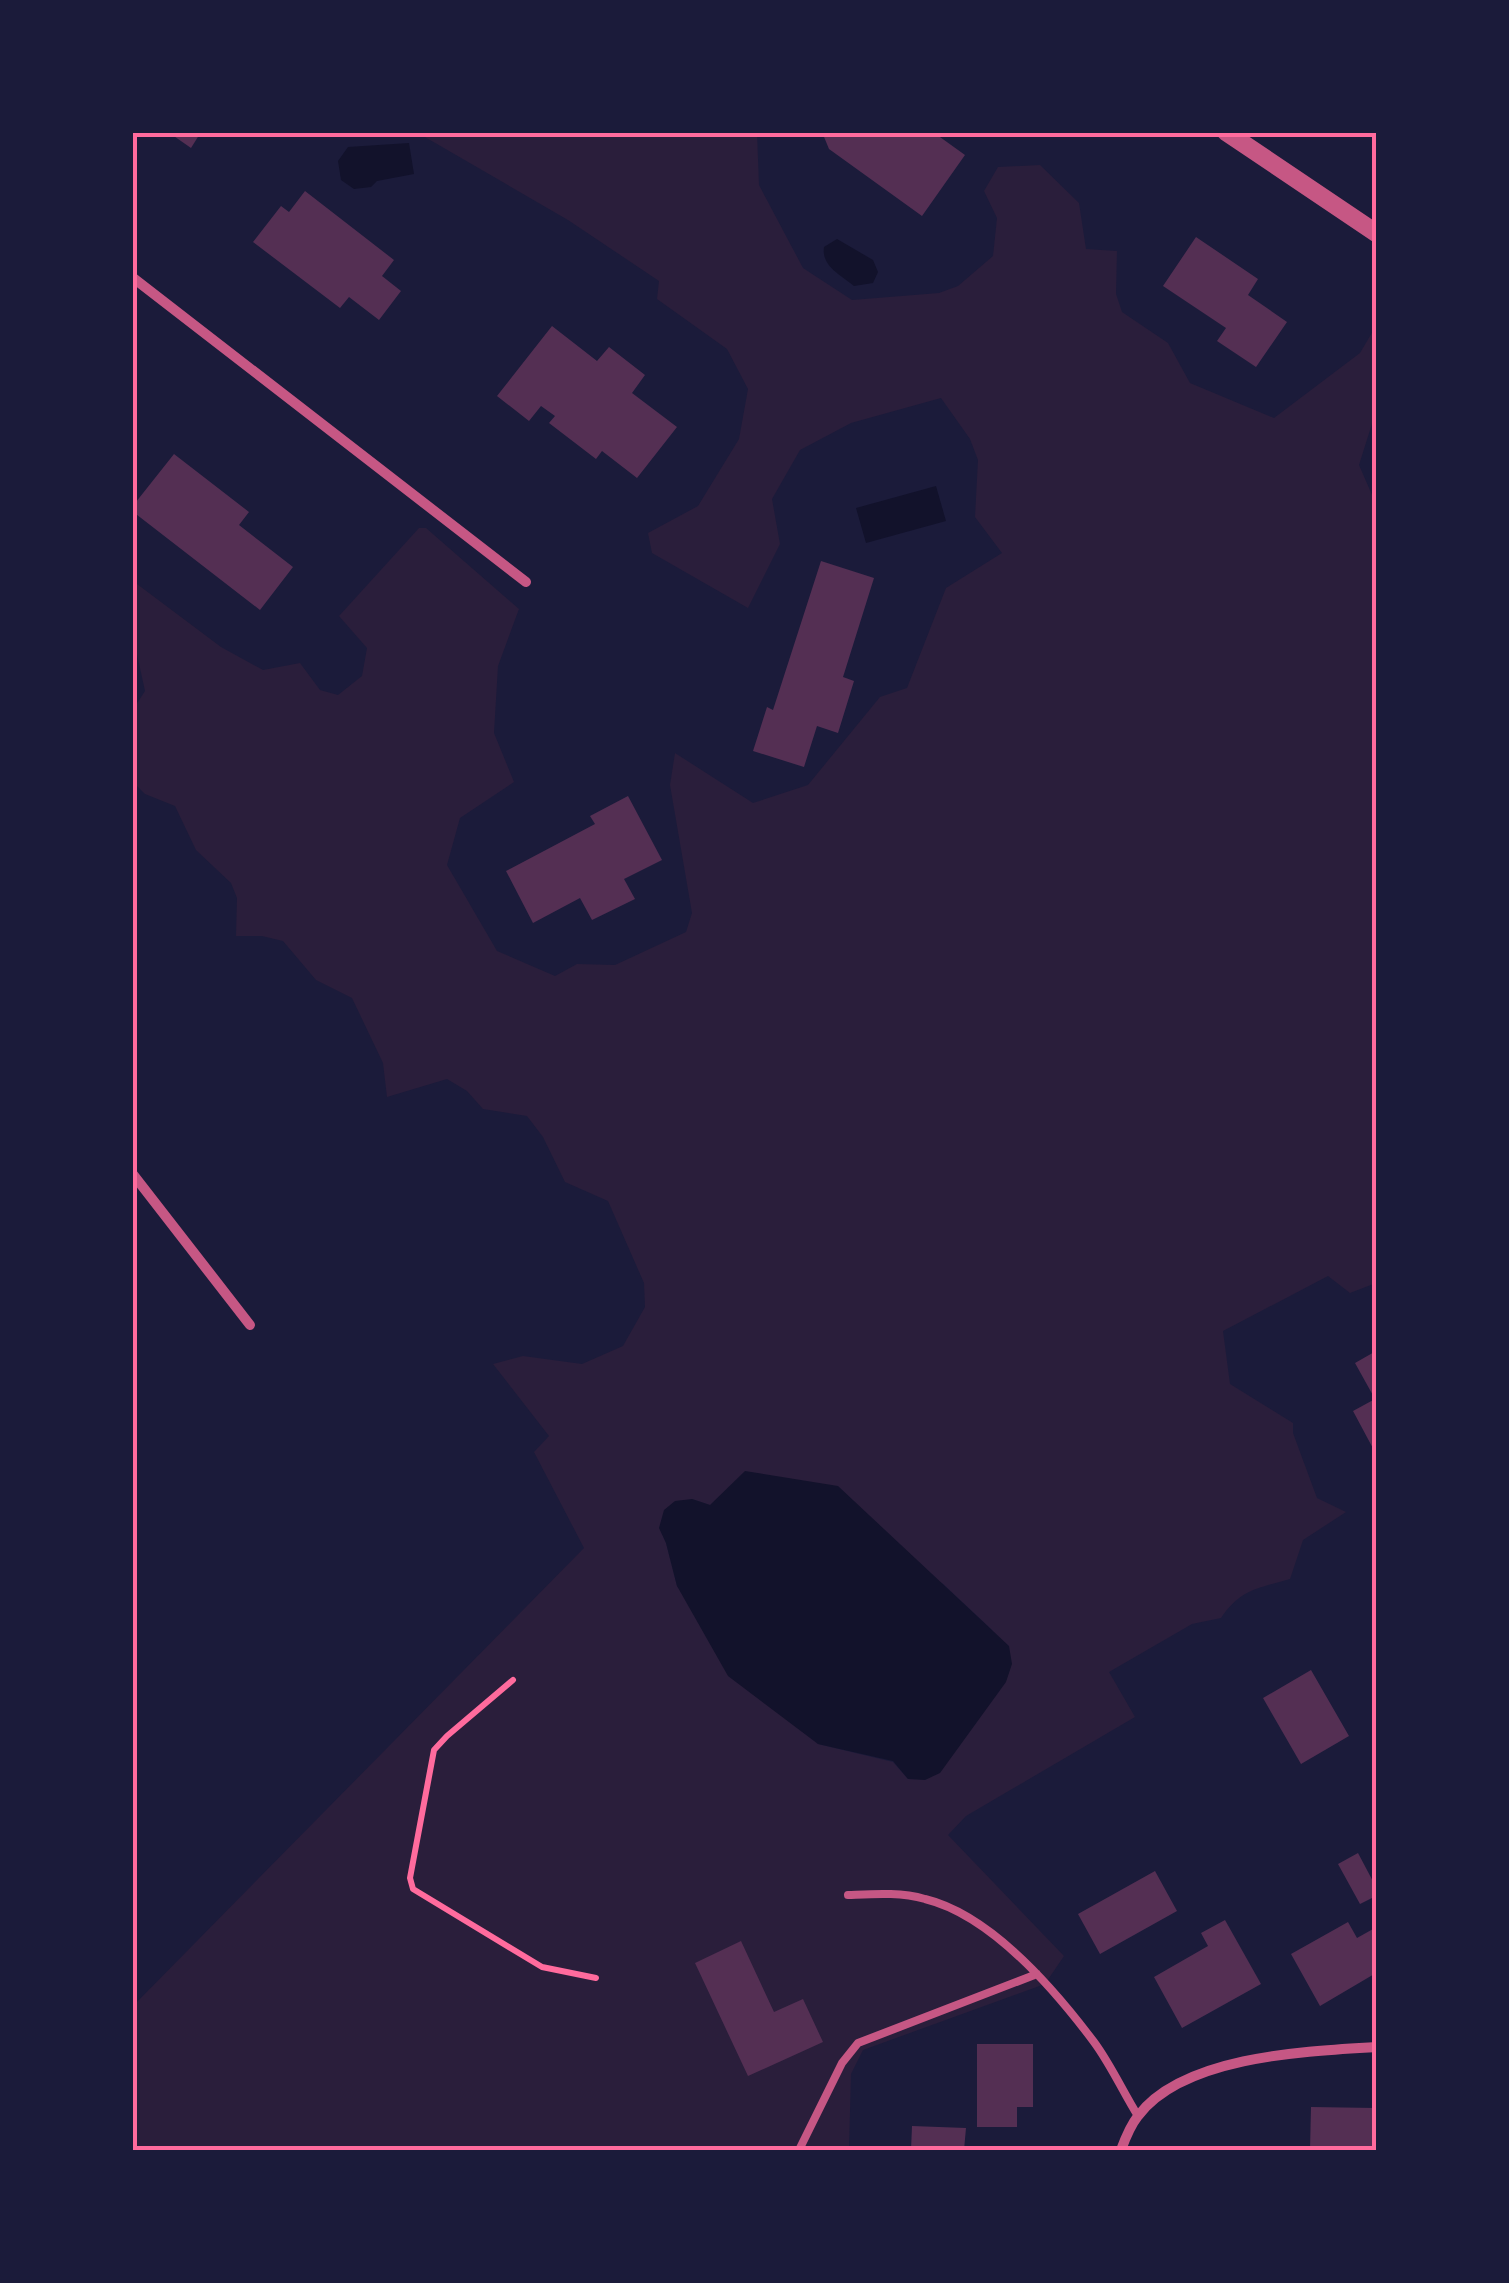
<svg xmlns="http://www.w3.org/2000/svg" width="1509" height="2283" font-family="Inter,sans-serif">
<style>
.green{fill:#2a1e3b;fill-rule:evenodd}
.water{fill:#12122b}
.building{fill:#542f53}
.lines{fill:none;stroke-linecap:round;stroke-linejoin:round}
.path{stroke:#ff6b9d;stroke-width:6}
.service{stroke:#c65784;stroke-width:8}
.minor{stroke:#c65784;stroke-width:10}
.tertiary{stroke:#c65784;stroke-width:18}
.neatline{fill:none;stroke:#ff6b9d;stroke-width:4}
</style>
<rect width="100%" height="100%" fill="#1b1b3a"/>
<path class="green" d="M418,133h339l2,52 44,83 49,32 87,-7 19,-7 35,-30 4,-38 -13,-27 14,-24 42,-2 39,38 7,46 31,2 -1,43 6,18 46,31 22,40 84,35 86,-65 16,-27v85l-17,54 17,39v779l-26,10 -22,-17 -105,55 7,53 63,39v10l24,65 29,14 -43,28 -13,39c-31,9 -50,10 -69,39l-29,6 -83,48 26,45 -169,99 -18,19 116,121 -19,28 -182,66 -12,24 -2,76h-716v-144l451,-458 -50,-96 15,-16 -56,-72 30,-8 59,8 41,-18 22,-39 -1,-24 -36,-82 -43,-19 -22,-45 -16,-21 -44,-7 -16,-18 -20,-12 -60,18 -4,-34 -31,-65 -36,-18 -33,-39 -21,-5h-26l1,-38 -6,-15 -35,-33 -21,-44 -30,-12 -12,-12 -1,-71 13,-20 -12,-55v-55l88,66 42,23 37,-7 20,27 18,5 24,-19 5,-28 -28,-32 80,-88h7l93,81 -21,57 -4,67 20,49 -54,36 -13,47 50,86 58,25 22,-12 38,1 71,-33 6,-19 -22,-128 5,-32 78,50 55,-18 72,-88 27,-9 39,-100 56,-35 -27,-36 3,-57 -8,-21 -29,-41 -90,25 -51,27 -28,49 8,45 -32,64 -96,-55 -4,-20 50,-27 41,-67 9,-50 -21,-40 -70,-50 2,-18 -91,-61zM692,1499l250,84 50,47 19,30 -103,119 -15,-17 -75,-18 -141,-158 -11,-43 -6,-14z"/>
<path class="water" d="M409,143l5,31 -37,7 -6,6 -17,2 -13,-9 -3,-19 10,-14z
M837,239l36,21 5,12 -5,11 -19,3c-13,-11 -33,-20 -30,-39z
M936,486l10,35 -80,22 -10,-35z
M745,1471l93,15 171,160 3,18 -6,18 -66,91 -15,7 -17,-1 -15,-18 -75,-17 -90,-68 -51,-90 -11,-43 -7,-15 5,-18 11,-9 17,-2 18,6z"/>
<path class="building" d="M168,132h33l-10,16z
M822,132h111l32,23 -43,61 -93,-67z
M305,191l89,69 -12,16 19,15 -22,29 -30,-23 -9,11 -87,-66 28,-36 8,6z
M1196,237l62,42 -10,16 39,27 -31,45 -39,-26 9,-13 -63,-42z
M552,326l45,35 12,-14 36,28 -13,18 45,34 -40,51 -35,-27 -6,8 -47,-36 6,-7 -14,-10 -12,15 -32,-25z
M174,454l75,58 -10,13 54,42 -33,43 -128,-99v-4z
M821,561l53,17 -31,99 11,4 -16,52 -21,-7 -13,41 -51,-16 14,-44 6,3z
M628,796l34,64 -38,19 11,20 -43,21 -12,-22 -47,25 -27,-52 89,-47 -5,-8z
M1376,1351v103l-23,-43 22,-12 -20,-36z
M1311,1670l38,66 -48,28 -38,-66z
M1358,1853l18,34v9l-16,8 -22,-40z
M1155,1871l22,40 -77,43 -22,-40z
M1225,1920l36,64 -79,44 -28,-51 54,-31 -7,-13z
M1348,1922l9,16 16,-9 3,6v38l-56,33 -29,-52z
M741,1941l33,71 29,-13 20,43 -75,34 -53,-113z
M977,2044h56v63h-16v20h-40z
M1311,2107l65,1v42h-66z
M912,2126l54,2 -2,22h-53z"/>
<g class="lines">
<path class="path" d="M513,1680l-66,56 -13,14 -24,128 3,11 129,78 54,11"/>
<path class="service" d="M848,1895c26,-1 52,-3 77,4 66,16 130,91 169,143 17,23 29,50 44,74
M799,2150l43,-87 16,-20 179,-69"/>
<path class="minor" d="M132,277l394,305
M132,1173l118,152
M1121,2150c4,-11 9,-24 17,-34 45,-60 169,-65 238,-69"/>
<path class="tertiary" d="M1226,132l150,101"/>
</g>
<rect width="1509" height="2283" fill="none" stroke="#1b1b3a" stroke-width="270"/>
<rect x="135" y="135" width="1239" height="2013" class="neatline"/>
</svg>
